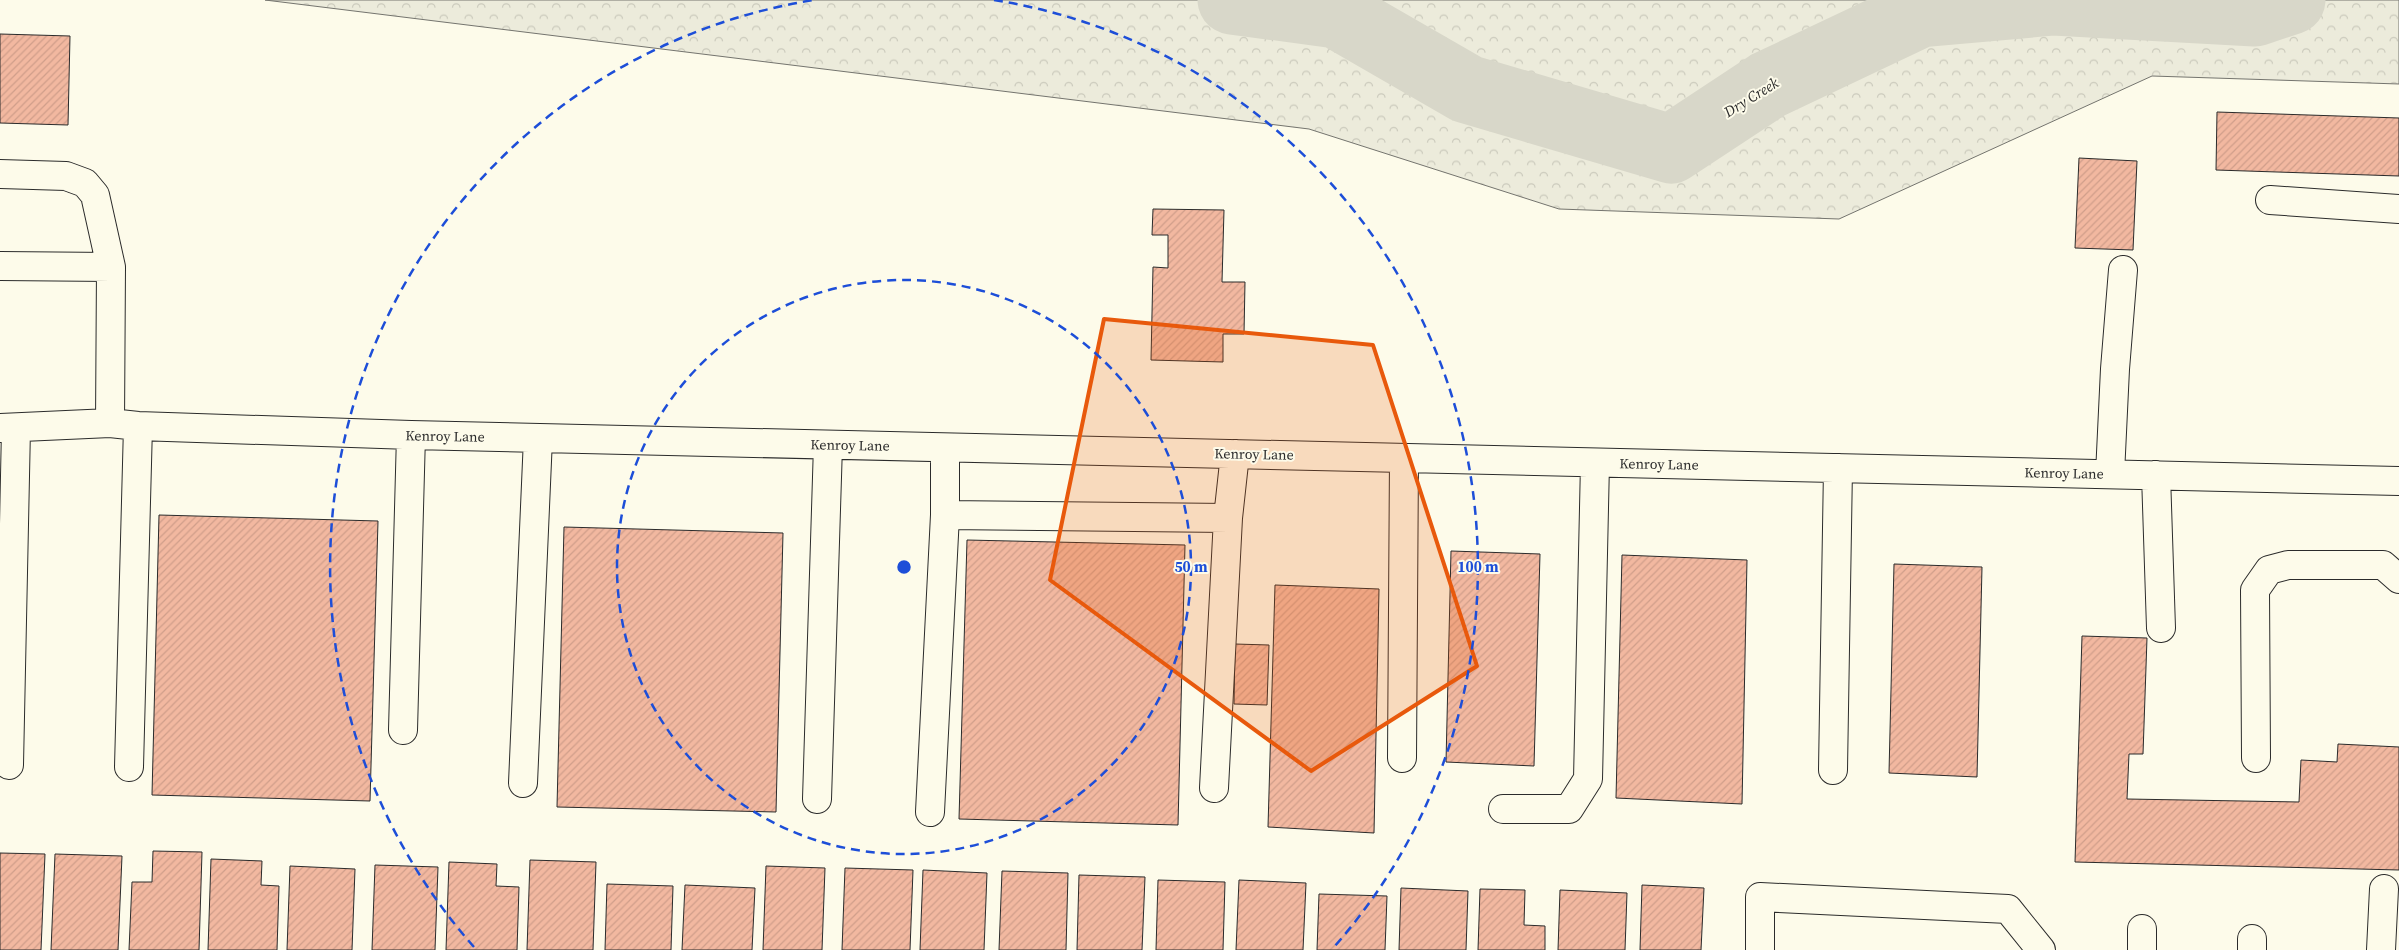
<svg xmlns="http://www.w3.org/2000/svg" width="2399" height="950" font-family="'Source Serif 4',serif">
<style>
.forest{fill:url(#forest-crowns);stroke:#74746e}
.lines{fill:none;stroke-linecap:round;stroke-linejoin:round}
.river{stroke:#d8d7c9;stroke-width:69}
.building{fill:url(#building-hatch);stroke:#2b2b2b}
.minor-casing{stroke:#2b2b2b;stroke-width:30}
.minor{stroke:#fdfbea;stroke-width:28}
.marked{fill:#e8590c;fill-opacity:0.2;stroke:#e8590c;stroke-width:4;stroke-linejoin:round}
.ring{fill:none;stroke:#1d4ed8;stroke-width:2.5;stroke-dasharray:9 6}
.labels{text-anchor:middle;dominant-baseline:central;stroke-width:4;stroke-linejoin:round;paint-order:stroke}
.street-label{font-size:14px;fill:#2b2b2b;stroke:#fdfbea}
.water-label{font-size:15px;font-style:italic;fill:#2b2b2b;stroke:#fdfbea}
.centre{fill:#1d4ed8;stroke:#fdfbea;stroke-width:2.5}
.ring-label{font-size:15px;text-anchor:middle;font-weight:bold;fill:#1d4ed8;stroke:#fdfbea;stroke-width:4;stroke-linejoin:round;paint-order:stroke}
</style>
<defs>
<pattern id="forest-crowns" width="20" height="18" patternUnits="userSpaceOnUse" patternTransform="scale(1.25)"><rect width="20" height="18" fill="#ecebdb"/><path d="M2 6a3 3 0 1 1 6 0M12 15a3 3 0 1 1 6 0" fill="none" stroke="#cbcabc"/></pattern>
<pattern id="building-hatch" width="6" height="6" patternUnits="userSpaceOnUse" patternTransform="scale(1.25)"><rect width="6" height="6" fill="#f2b8a0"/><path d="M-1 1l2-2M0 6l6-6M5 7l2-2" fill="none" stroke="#d09e8a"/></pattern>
</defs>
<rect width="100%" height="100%" fill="#fdfbea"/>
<path class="forest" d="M265,0h2134v84l-247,-8 -313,143 -280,-10 -250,-80z"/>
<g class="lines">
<path class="river" d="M1232,0l105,14 130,75 204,60 97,-64 152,-72 134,-12 201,11 36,-12"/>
</g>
<path class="building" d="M0,34l70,2 -2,89 -68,-2z
M2217,112l182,6v58l-183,-6z
M2079,158l58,3 -4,89 -58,-2z
M1153,209l71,1 -2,72h23l-1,52h-21v28l-72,-2 2,-93 15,1v-33h-16z
M159,515l219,6 -8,280 -218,-6z
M564,527l219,6 -7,279 -219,-5z
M967,540l218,5 -7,280 -219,-6z
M1451,551l89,3 -6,212 -88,-4z
M1622,555l125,5 -5,244 -126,-6z
M1894,564l88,3 -5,210 -88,-4z
M1275,585l104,4 -5,244 -106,-6z
M2082,636l65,2 -4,116h-14l-2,45 172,3 2,-42 36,2 1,-18 61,3v123l-324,-8z
M1235,644l34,1 -2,60 -33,-1z
M153,851l49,1 -3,98h-70l3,-68h20z
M0,853l45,1 -4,96h-41z
M55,854l67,2 -4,94h-67z
M211,859l51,2 -1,24 18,1 -2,64h-69z
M530,860l66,2 -3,88h-66z
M449,862l48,2 -1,22 23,1 -2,63h-71z
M375,865l63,2 -3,83h-63z
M290,866l65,3 -3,81h-65z
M766,866l59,2 -3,82h-59z
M845,868l68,2 -3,80h-68z
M923,870l64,3 -3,77h-64z
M1002,871l66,2 -2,77h-67z
M1079,875l66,2 -3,73h-65z
M1158,880l67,2 -2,68h-67z
M1239,880l67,3 -3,67h-67z
M607,884l66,2 -2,64h-66z
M685,885l70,3 -3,62h-70z
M1642,885l62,3 -3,62h-61z
M1401,888l67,3 -2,59h-67z
M1480,889l45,1 -1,35 21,1v24h-67z
M1560,890l67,3 -2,57h-67z
M1319,894l68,2 -2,54h-68z"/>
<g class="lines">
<defs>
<path id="minor" d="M0,174l66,2 19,7 10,12 16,72 -1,156 -110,5
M2270,200l129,9
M0,266l111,1
M110,423l28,3 273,9 1988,46
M945,448v67l283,3
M2110,474l5,-105 8,-99
M2156,475l5,153
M403,730l8,-295
M1402,758l2,-300
M2256,758l-1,-168 14,-20 19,-5h95l16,14
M9,765l7,-337
M129,767l9,-341
M1833,770l5,-302
M523,783l15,-345
M1214,788l14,-270 7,-64
M817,799l11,-354
M1503,809h66l19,-30 7,-316
M930,812l15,-297
M1760,950v-53l248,12 33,41
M2142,950v-21
M2252,950v-11
M2381,950l3,-61"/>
</defs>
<use href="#minor" class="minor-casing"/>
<use href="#minor" class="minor"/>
</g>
<path class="marked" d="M1104,319l269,26 104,321 -166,105 -261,-191z"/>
<g class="ring">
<circle cx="904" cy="567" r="287"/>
<path d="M474 947A574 574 0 0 1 814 0M994 0A574 574 0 0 1 1334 947"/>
</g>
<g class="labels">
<g class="street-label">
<text transform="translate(445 436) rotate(1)">Kenroy Lane</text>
<text transform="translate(850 445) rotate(1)">Kenroy Lane</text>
<text transform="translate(1254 454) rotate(1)">Kenroy Lane</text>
<text transform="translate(1659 464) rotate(1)">Kenroy Lane</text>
<text transform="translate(2064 473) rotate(1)">Kenroy Lane</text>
</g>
<g class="water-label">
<text transform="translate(1751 97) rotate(-32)">Dry Creek</text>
</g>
</g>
<circle cx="904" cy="567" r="8" class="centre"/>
<g class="ring-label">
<text x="1191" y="572">50 m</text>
<text x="1478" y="572">100 m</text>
</g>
</svg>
